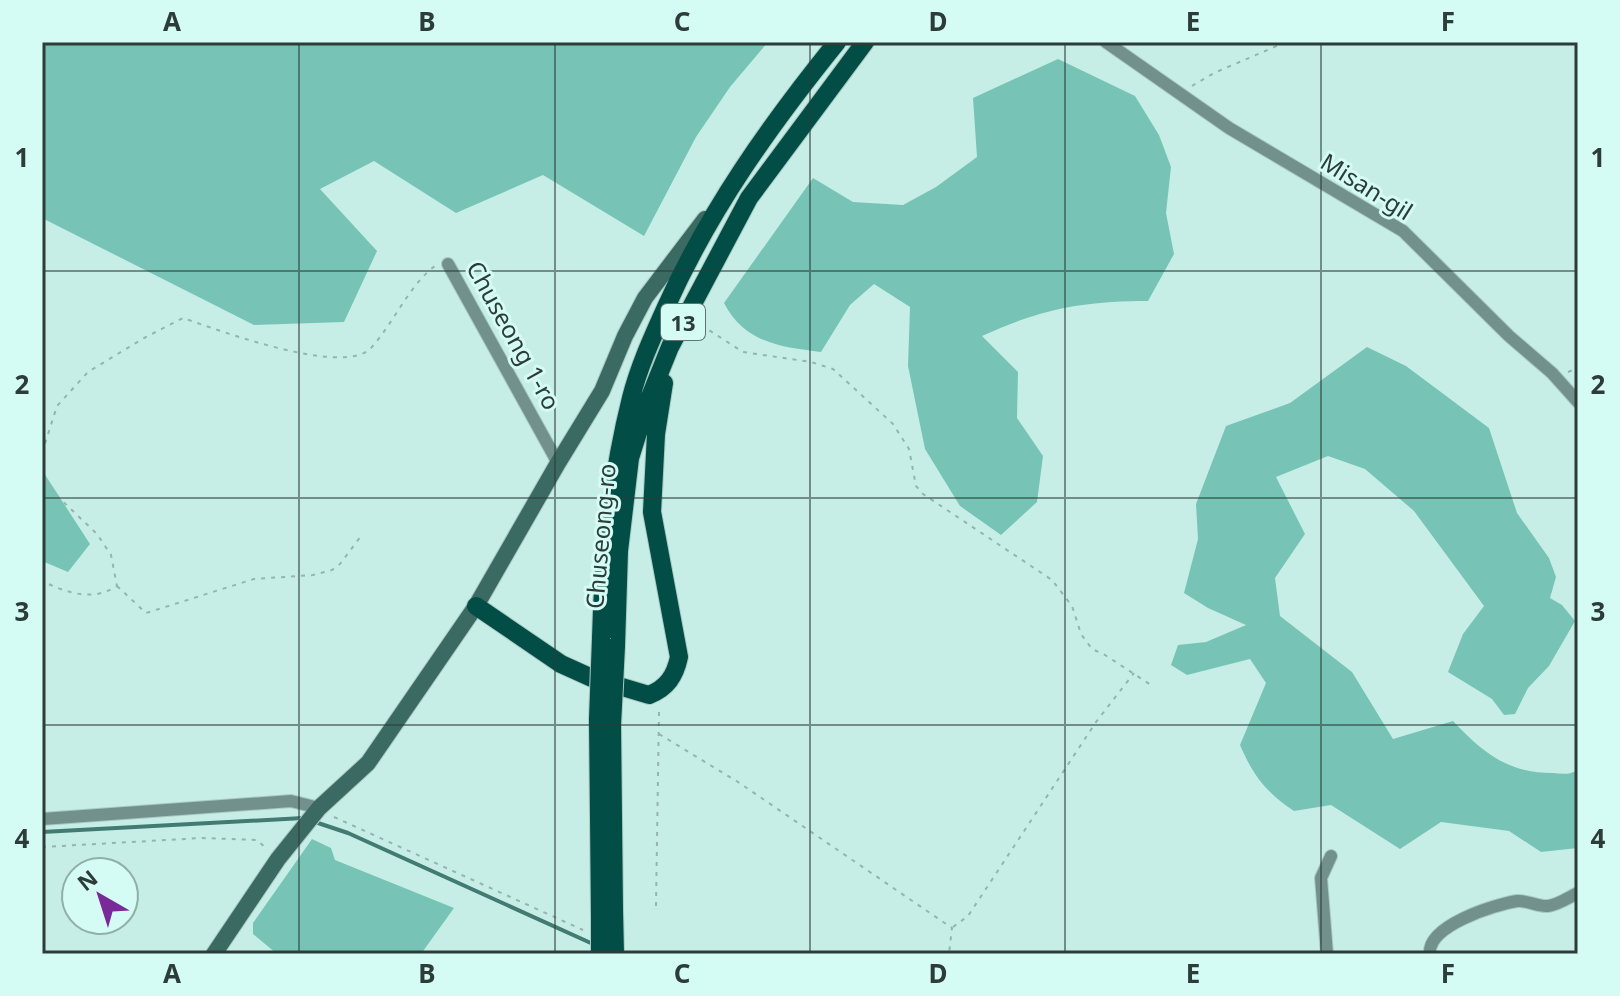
<svg xmlns="http://www.w3.org/2000/svg" width="1620" height="996" font-family="'Noto Sans',sans-serif">
<style>
.forest{fill:#77c4b7}
.lines{fill:none;stroke-linecap:round;stroke-linejoin:round}
.stream{stroke:#417b72;stroke-width:4}
.street-casing{stroke:#a8cac3;stroke-width:14}
.secondary-casing{stroke:#a8cac3;stroke-width:18}
.primary-casing{stroke:#a8cac3;stroke-width:20}
.path{stroke:#94b4ad;stroke-width:2;stroke-dasharray:4 6;stroke-linecap:butt}
.street{stroke:#73918c;stroke-width:12}
.secondary{stroke:#3a6a62;stroke-width:16}
.primary{stroke:#024d45;stroke-width:18}
.primary-bridge-casing{stroke:#a8cac3;stroke-width:20;stroke-linecap:butt}
.primary-bridge{stroke:#024d45;stroke-width:18}
.grid{fill:none;stroke:#2c3c39;stroke-width:2;stroke-opacity:0.55}
.labels{text-anchor:middle;dominant-baseline:central;stroke-width:6;stroke-linejoin:round;paint-order:stroke}
.shield{fill:#d4fbf4;stroke:#5e7571;stroke-width:2}
.shield-label{font-size:22px;font-weight:bold;fill:#2c3c39}
.street-label{font-size:24px;fill:#2c3c39;stroke:#d4fbf4}
.neatline{fill:none;stroke:#2c3c39;stroke-width:3}
.grid-label{font-size:26px;text-anchor:middle;font-weight:bold;fill:#2c3c39}
</style>
<rect width="100%" height="100%" fill="#c7eee6"/>
<path class="forest" d="M42,42h726l-38,45 -34,50 -52,99 -101,-61 -87,38 -82,-52 -54,28 57,62 -33,71 -90,3 -212,-107z
M1058,59l77,37 24,39 12,32 -5,46 8,41 -26,47c-65,0 -107,8 -166,35l36,36 -1,46 26,38 -6,46 -36,33 -41,-29 -35,-57 -17,-83 2,-59 -36,-23 -24,21 -29,47c-41,-5 -76,-9 -97,-49l89,-125 40,24 50,3 33,-18 41,-30 -4,-59z
M1367,347l39,19 83,62 28,85 32,45 7,19 -6,21 12,7 13,16 -26,45 -21,22 -13,26 -11,1 -12,-16 -44,-27 15,-38 21,-28 -70,-95 -49,-42 -37,-13 -52,21 29,57 -30,44 5,38 72,56 41,67 60,-18c30,32 55,52 100,52 9,1 17,2 25,-3v78l-37,4 -32,-21 -68,-9 -41,27 -69,-44 -37,6c-29,-20 -40,-34 -54,-66l26,-62 -16,-24 -63,16 -16,-10 7,-20 28,-3 40,-17 -38,-17 -24,-15 14,-54 -2,-35 30,-78 64,-23z
M42,470l48,74 -22,28 -26,-11z
M312,839l19,9 4,12 119,48 -33,46h-144l-24,-20v-11z"/>
<g class="lines">
<path class="stream" d="M315,822l33,11 245,111
M42,832l261,-14"/>
<defs>
<path id="street" d="M1106,42l123,86 174,103 106,105 43,37 26,29
M448,264l110,199
M42,819l249,-18 28,7
M1327,954l-6,-76 10,-22
M1430,954c-3,-28 63,-49 87,-53 10,-1 21,6 31,5 10,-1 21,-9 30,-13"/>
<path id="secondary" d="M214,954l64,-95 41,-51 49,-45 108,-157 82,-143 44,-72 23,-55 20,-38 60,-79"/>
<path id="primary" d="M476,606l85,58 31,14 57,17c18,-7 26,-19 30,-38l-27,-145 4,-78 8,-51
M601,638c2,-82 10,-160 30,-240 8,-32 22,-62 35,-91 44,-98 104,-182 171,-265
M616,646l3,-95 11,-93 17,-54 23,-57 79,-149 116,-156
M598,719l2,197
M612,725l2,185"/>
</defs>
<use href="#street" class="street-casing"/>
<use href="#secondary" class="secondary-casing"/>
<use href="#primary" class="primary-casing"/>
<path class="path" d="M1192,86l22,-13 72,-31
M701,325l42,27 68,10 22,7 60,55 16,25 7,37 7,8 129,86 20,26 9,28 11,15 13,6 46,30
M1568,372l10,-4
M42,453l15,-47 31,-34 56,-34 39,-20c35,12 160,59 188,30 22,-24 39,-64 64,-82
M42,460l1,17 12,17 42,40 14,21 6,31c-24,16 -50,7 -75,-5
M117,586l29,27 108,-34 59,-4 19,-5 8,-6 21,-28
M659,734l79,48 214,146 -3,26
M334,817l249,113
M42,847l160,-9 55,2 11,10
M656,906l3,-196
M953,927l15,-11 128,-194 38,-49
M632,952l7,2"/>
<use href="#street" class="street"/>
<use href="#secondary" class="secondary"/>
<use href="#primary" class="primary"/>
<defs>
<path id="primary-bridge" d="M598,719l3,-81
M612,725l4,-79
M614,910l1,44
M600,916v38"/>
</defs>
<use href="#primary-bridge" class="primary-bridge-casing"/>
<use href="#primary-bridge" class="primary-bridge"/>
</g>
<path class="grid" d="M299,42v912M555,42v912M810,42v912M1065,42v912M1321,42v912M42,271h1536M42,498h1536M42,725h1536"/>
<g class="labels">
<rect class="shield" x="661" y="304" width="44" height="36" rx="6"/>
<g class="shield-label">
<text x="683" y="322">13</text>
</g>
<g class="street-label">
<text transform="translate(1367 186) rotate(32)">Misan-gil</text>
<text transform="translate(514 335) rotate(61)">Chuseong 1-ro</text>
<text transform="translate(600 536) rotate(-85)">Chuseong-ro</text>
</g>
</g>
<rect width="1620" height="996" fill="none" stroke="#d4fbf4" stroke-width="88"/>
<g transform="translate(100 896) rotate(321)"><circle r="38" fill="#d4fbf4" stroke="#91afa9" stroke-width="2"/>
<path d="M0-6L14 30L0 20L-14 30Z" fill="#7a2999"/>
<text y="-12" font-size="22" font-weight="bold" text-anchor="middle" fill="#2c3c39">N</text>
</g>
<rect x="44" y="44" width="1532" height="908" class="neatline"/>
<g class="grid-label">
<text x="172" y="31">A</text>
<text x="427" y="31">B</text>
<text x="682" y="31">C</text>
<text x="938" y="31">D</text>
<text x="1193" y="31">E</text>
<text x="1448" y="31">F</text>
<text x="22" y="167">1</text>
<text x="1598" y="167">1</text>
<text x="22" y="394">2</text>
<text x="1598" y="394">2</text>
<text x="22" y="621">3</text>
<text x="1598" y="621">3</text>
<text x="22" y="848">4</text>
<text x="1598" y="848">4</text>
<text x="172" y="983">A</text>
<text x="427" y="983">B</text>
<text x="682" y="983">C</text>
<text x="938" y="983">D</text>
<text x="1193" y="983">E</text>
<text x="1448" y="983">F</text>
</g>
</svg>
